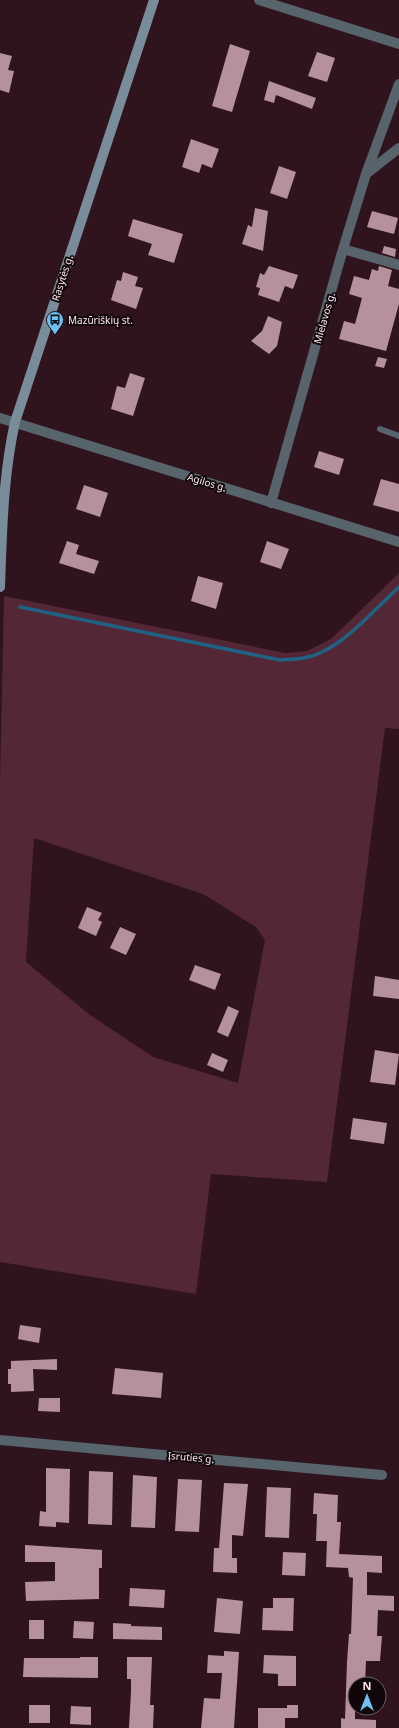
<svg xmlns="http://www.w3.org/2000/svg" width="399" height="1728" font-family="'Noto Sans',sans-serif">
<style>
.green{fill:#532736;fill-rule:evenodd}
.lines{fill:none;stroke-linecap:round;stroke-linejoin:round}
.stream{stroke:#1f6284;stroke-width:3.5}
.building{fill:#b4919b}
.lane{stroke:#57646c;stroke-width:6}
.street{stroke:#57646c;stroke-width:10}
.secondary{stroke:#788c99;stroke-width:10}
.labels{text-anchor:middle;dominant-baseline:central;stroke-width:4;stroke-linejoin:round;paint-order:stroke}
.street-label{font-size:10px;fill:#feeaf0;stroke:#100508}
.poi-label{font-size:10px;fill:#feeaf0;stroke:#100508;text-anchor:start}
</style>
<rect width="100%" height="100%" fill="#2f141e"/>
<path class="green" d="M399,573v156l-14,-1 -58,454 -116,-8 -15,120 -196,-32v-478l4,-188 281,57 22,-2 24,-12zM34,838l169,56 53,33 9,13 -27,143 -85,-26 -63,-42 -64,-53z"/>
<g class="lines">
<path class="stream" d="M20,607l260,53c14,-1 28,-1 40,-7 28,-12 56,-45 79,-66"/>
</g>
<path class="building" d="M230,44l20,7 -18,61 -20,-6z
M317,52l18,6 -8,24 -19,-6z
M0,53l12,3 -4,14 6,1 -5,22 -9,-3z
M269,81l47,17 -4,11 -36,-14 -2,8 -10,-3z
M191,139l28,10 -7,19 -10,-4 -3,9 -17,-6z
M279,166l17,6 -9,27 -17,-6z
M255,208l13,3 -5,40 -21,-7 6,-19 4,2z
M372,211l26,7 -4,16 -27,-7z
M133,219l50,15 -9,29 -26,-8 4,-11 -24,-8z
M384,246l12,3 -1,8 -13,-4z
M269,266l29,9 -5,14 -8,-3 -6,16 -21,-7 2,-7 -4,-1 4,-14 4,2z
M379,266l13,4 -4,16 11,3v15l-13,47 -47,-12 5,-18 11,3 7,-26 -13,-4 5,-18 15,4 3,-11 6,2z
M123,272l15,5 -3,9 8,2 -7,21 -25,-9 6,-20 4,1z
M268,316l14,6 -5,24 -8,8 -18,-13 11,-10z
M378,357l9,2 -3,9 -9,-2z
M130,373l15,5 -12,38 -22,-7 6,-23 8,2z
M319,451l25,8 -5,16 -25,-8z
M381,479l18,5v28l-26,-7z
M84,485l24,8 -8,24 -24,-8z
M67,541l12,4 -3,9 23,7 -5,13 -35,-11z
M267,541l22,8 -8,20 -21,-7z
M198,576l25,7 -7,26 -25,-8z
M87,907l15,6 -4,7 4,2 -6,14 -18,-8z
M120,927l16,7 -10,21 -16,-7z
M195,965l26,9 -6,16 -26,-10z
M375,976l24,4v19l-26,-3z
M228,1006l11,5 -11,26 -11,-5z
M375,1050l24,4 -4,31 -25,-3z
M212,1053l16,7 -5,12 -16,-7z
M353,1118l34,5 -3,21 -34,-5z
M20,1325l21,3 -2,15 -21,-4z
M57,1359v11l-24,-1 1,22 -23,1v-8h-3v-15h3v-8z
M115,1368l48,5 -2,25 -49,-4z
M39,1398h21v14l-22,-1z
M46,1468l24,1 -1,54 -13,-1v5l-17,-1 1,-15 6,1z
M89,1471l24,1 -1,53 -24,-1z
M133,1475l24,2 -2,51 -24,-1z
M178,1479l24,1 -3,52 -24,-1z
M224,1483l24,1 -5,52 -11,-1v23h5v15l-24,-1 1,-24h5z
M267,1487l24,1 -2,50 -24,-1z
M314,1493l24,2 -1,27h4l-2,32 43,2v17l-15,-1v23l27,1v15l-16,-1 -1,26h5l-2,25h-14l-1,23h-10v35l21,1v8h-35v-10l4,1 2,-57 2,-28h2l2,-56 -4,-1 -1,-9 -22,-1 1,-26h-11l1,-27h-4z
M25,1545l77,5v18h-3v31l-73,2 -1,-19 30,-1v-19h-30z
M283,1552l23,1 -1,23 -23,-1z
M130,1588l35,2 -1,18 -35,-2z
M217,1598l26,3 -3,33 -26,-2z
M273,1598h21l-1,33 -31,-1 1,-22h10z
M29,1620h15v19h-15z
M74,1621l20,1 -1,17 -20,-1z
M113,1623l18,1v2l31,1v13l-49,-1z
M224,1651l15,1 -5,76h-33l3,-30 16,1 2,-26h-15l1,-18 16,1z
M264,1655l32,1v30h-18v-12l-15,-1z
M80,1657h18v21l-75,-1 1,-19h56z
M127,1657h25l-2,48h4l-1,23h-24l2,-36v-13h-4z
M29,1705h21v18h-21z
M287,1705h11v13h-13v10h-27v-20h29z
M71,1706l20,1v18l-21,-1z"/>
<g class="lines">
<path class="lane" d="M380,429l19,7"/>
<path class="street" d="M259,0l140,44
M366,174l33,-90
M343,249l56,16
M0,418l399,124
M271,503l72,-254 23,-75 33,-26
M0,1440l382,35"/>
<path class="secondary" d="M0,587c2,-56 3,-111 15,-165l139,-422"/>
</g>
<defs>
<symbol id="bus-pin" viewBox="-11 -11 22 30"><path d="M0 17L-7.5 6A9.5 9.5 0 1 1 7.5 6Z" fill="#6dc2f3" stroke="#100508"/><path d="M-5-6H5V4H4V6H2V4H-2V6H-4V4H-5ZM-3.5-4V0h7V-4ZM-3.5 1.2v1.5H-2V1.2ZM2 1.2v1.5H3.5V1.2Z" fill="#111"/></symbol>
</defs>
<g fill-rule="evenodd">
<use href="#bus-pin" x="45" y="310" width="20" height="27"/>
</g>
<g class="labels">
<g class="street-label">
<text transform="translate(62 278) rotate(-72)">Rasytės g.</text>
<text transform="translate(324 318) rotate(-74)">Mielavos g.</text>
<text transform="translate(207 482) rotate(17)">Agilos g.</text>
<text transform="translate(191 1457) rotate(5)">Įsruties g.</text>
</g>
<g class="poi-label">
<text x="68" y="320">Mazūriškių st.</text>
</g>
</g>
<g transform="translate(367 1696)"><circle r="19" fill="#100508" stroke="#6f6165"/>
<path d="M0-3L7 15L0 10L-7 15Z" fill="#6dc2f3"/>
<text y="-6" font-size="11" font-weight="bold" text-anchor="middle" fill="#feeaf0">N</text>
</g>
</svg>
